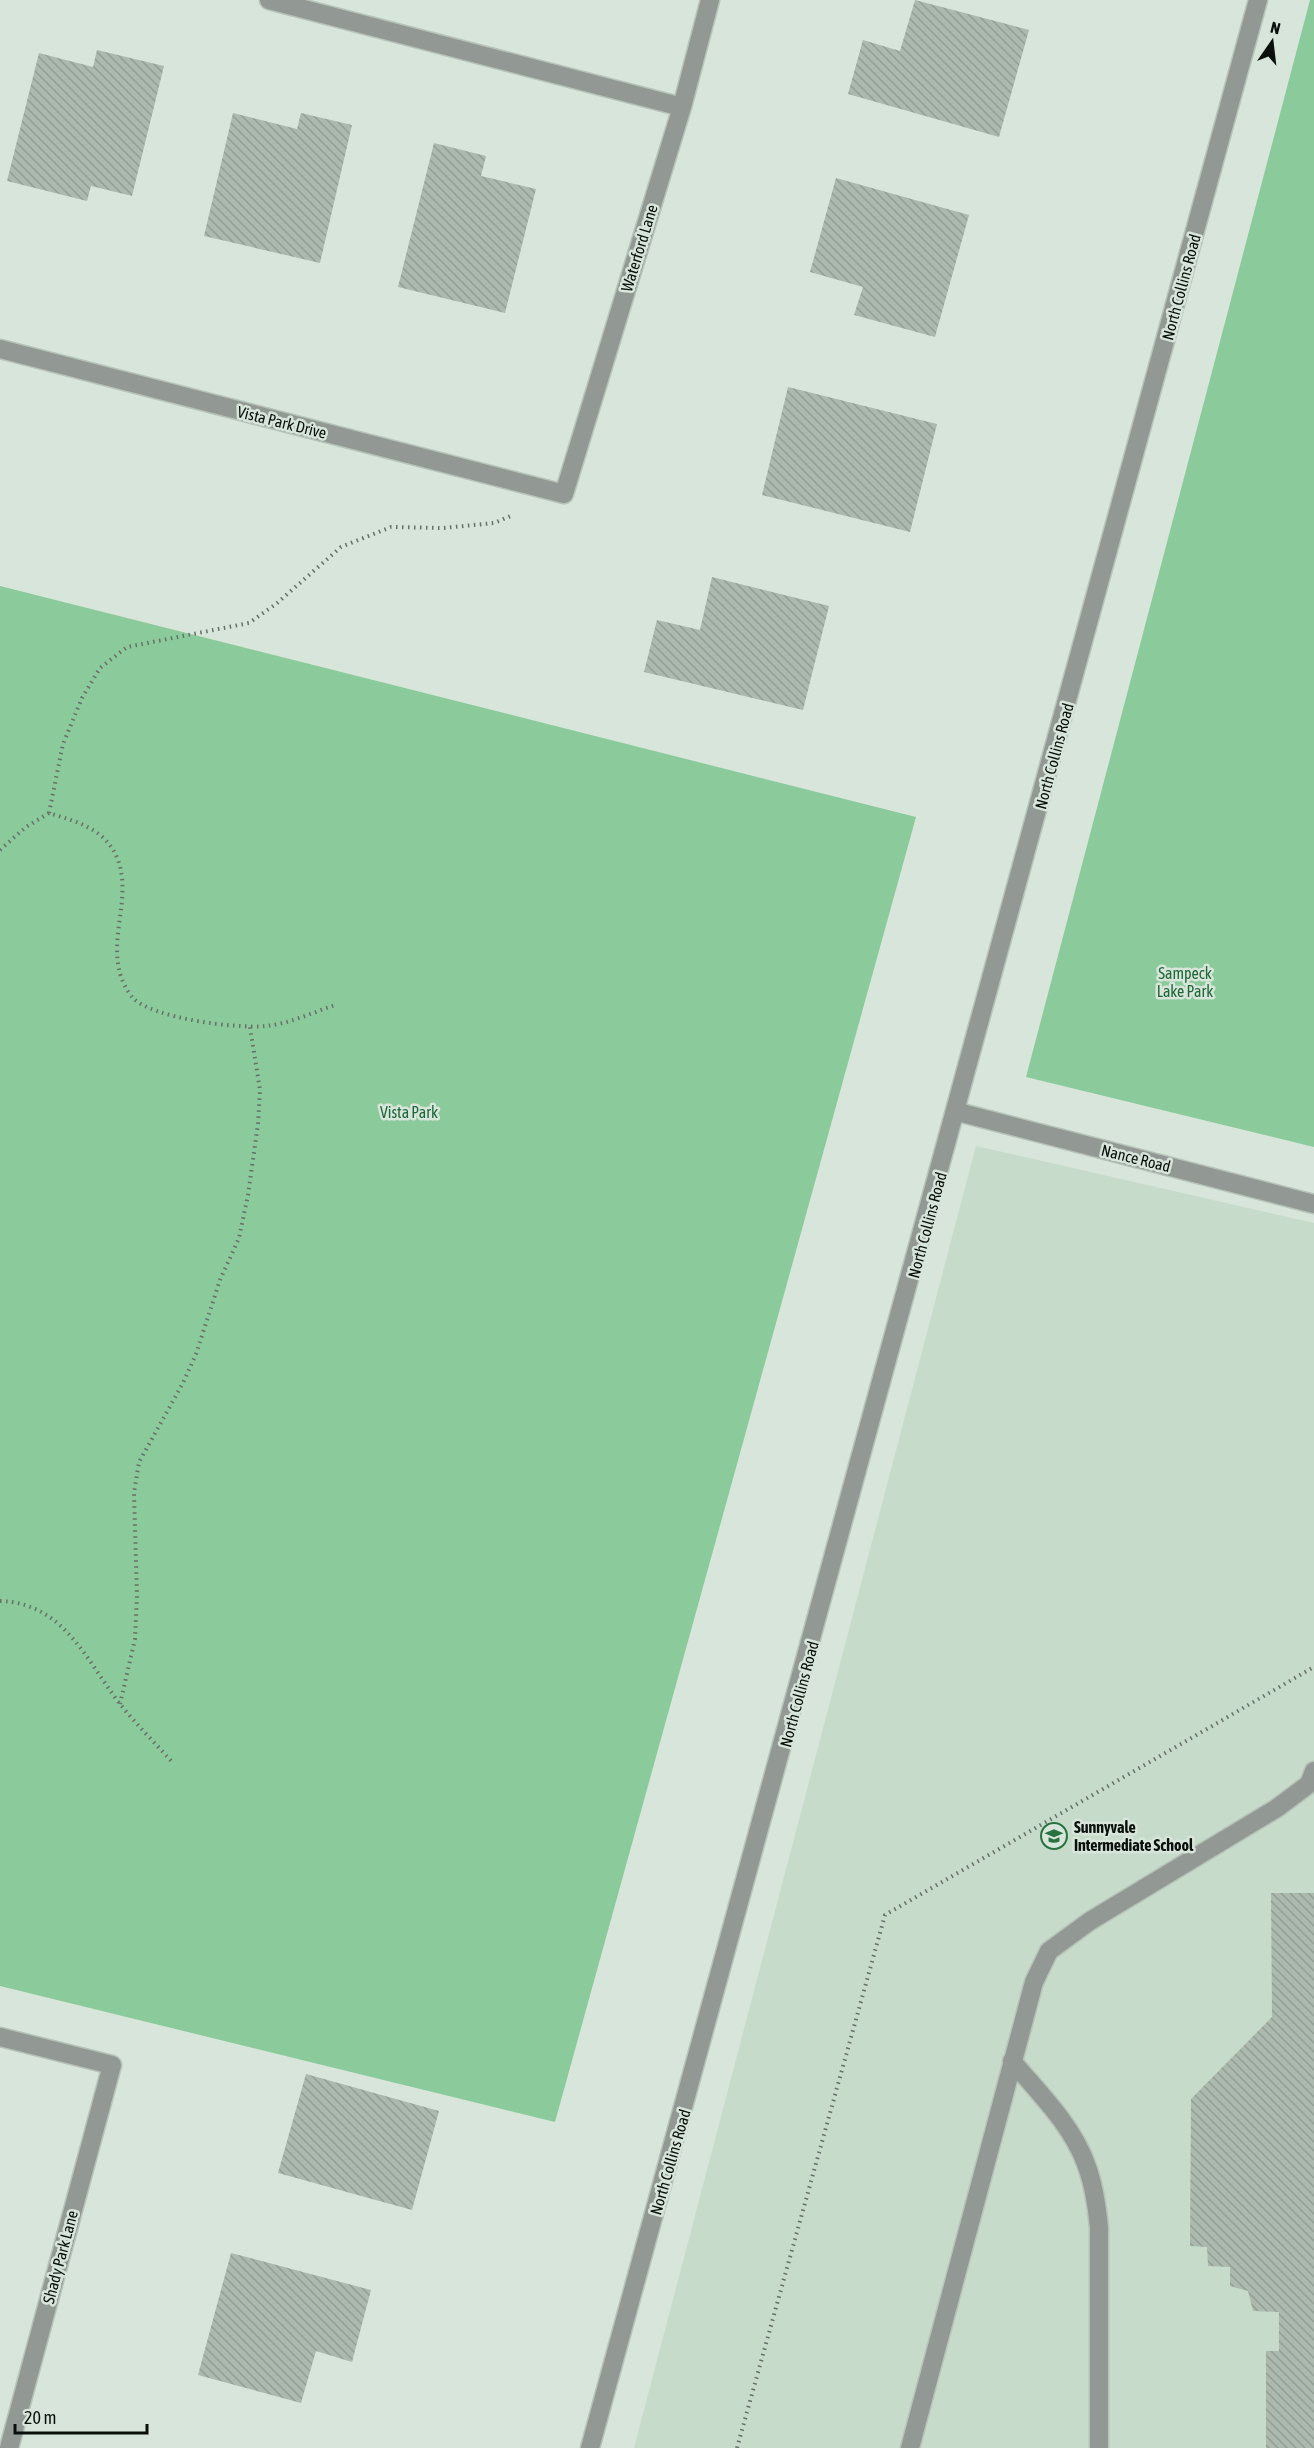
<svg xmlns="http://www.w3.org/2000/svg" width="1314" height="2448" font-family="'Asap Condensed',sans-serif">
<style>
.built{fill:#c7dbcb}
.park{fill:#8bcb9b}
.building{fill:url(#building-back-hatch)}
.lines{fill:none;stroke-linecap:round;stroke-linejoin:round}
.minor-casing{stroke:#b6c3b9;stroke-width:21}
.path{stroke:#677069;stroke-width:4;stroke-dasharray:1.5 4.5;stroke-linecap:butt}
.minor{stroke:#929893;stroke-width:18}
.labels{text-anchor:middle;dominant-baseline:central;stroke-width:5;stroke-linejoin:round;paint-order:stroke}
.street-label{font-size:16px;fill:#0b100c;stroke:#d7e5da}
.park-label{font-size:16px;fill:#1e6738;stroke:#d7e5da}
.poi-label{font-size:16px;font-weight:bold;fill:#0b100c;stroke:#d7e5da;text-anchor:start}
</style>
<defs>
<pattern id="building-back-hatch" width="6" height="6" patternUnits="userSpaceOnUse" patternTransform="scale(1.5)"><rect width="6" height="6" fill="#acb9ae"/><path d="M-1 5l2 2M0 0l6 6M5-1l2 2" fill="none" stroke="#939e94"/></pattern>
</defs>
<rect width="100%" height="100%" fill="#d7e5da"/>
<path class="built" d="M976,1146l338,77v1225h-680z"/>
<path class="park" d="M1310,0h4v1147l-288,-70z
M0,586l916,231 -361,1305 -555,-136z"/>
<path class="building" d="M915,0l114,30 -30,107 -151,-43 15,-54 37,11z
M97,50l67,16 -32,130 -41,-10 -4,15 -80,-20 32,-128 54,14z
M233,113l64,16 4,-16 51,12 -32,138 -116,-27z
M434,143l52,13 -5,20 55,13 -31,124 -107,-26z
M836,178l133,37 -34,122 -81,-22 9,-28 -53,-15z
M788,387l149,37 -27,108 -148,-37z
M712,577l117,29 -26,104 -159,-38 13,-52 43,10z
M1271,1893h43v555h-48v-97h13v-39l-26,-1 -5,-20 -18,-5v-19l-22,-1 -1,-19 -17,-1 1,-147 81,-82z
M306,2074l133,37 -27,99 -134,-37z
M231,2253l140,37 -19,72 -36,-11 -15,52 -103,-28z"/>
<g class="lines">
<defs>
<path id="minor" d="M269,0l413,107
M0,349l564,145 118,-387 28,-107
M958,1112l356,92
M0,2037l112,28 -103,383
M1012,2061c27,32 60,64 74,103 8,21 11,42 13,64v220
M590,2448c229,-814 448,-1631 668,-2448
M910,2448l124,-466 15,-31 41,-30 187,-113 32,-24 5,-13"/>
</defs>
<use href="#minor" class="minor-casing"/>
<path class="path" d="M49,813l14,-69 19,-46 18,-30 27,-21 122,-24 27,-19 65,-57 50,-20 52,1 51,-5 19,-8
M0,850l26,-23 23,-14c29,9 57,16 69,47 13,36 -7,73 1,109 1,8 8,23 14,29 19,20 103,31 132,28 23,-2 47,-13 70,-21
M0,1601c64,2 86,59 120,103 16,20 35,39 52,58
M120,1704l15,-65 2,-43 -3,-103 5,-31 44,-79 13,-29 24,-74 19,-42 9,-43 10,-71 2,-34 -10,-63
M737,2448l148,-533 429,-248"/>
<use href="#minor" class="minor"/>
</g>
<defs>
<symbol id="school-ring" viewBox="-11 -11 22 22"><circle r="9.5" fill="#d7e5da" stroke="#277240" stroke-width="1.5"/><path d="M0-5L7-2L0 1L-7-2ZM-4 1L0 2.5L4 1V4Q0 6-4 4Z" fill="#277240"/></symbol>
</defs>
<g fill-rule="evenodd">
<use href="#school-ring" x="1039" y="1821" width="30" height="30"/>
</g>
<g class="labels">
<g class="street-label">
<text transform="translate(639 248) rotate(-73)">Waterford Lane</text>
<text transform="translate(1181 287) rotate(-75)">North Collins Road</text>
<text transform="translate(282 422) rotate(14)">Vista Park Drive</text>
<text transform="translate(1054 756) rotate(-75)">North Collins Road</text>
<text transform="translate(1136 1158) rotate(14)">Nance Road</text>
<text transform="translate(927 1225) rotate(-75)">North Collins Road</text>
<text transform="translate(799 1694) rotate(-75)">North Collins Road</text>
<text transform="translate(670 2162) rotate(-74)">North Collins Road</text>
<text transform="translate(60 2257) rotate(-75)">Shady Park Lane</text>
</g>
<g class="park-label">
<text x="1185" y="973">Sampeck<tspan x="1185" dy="18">Lake Park</tspan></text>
<text x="409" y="1112">Vista Park</text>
</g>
<g class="poi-label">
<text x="1074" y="1827">Sunnyvale<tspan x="1074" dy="18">Intermediate School</tspan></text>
</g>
</g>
<g transform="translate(1272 42) rotate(14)" stroke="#d7e5da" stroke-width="4.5" paint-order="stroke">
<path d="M0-4.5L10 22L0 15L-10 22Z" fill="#0b100c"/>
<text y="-9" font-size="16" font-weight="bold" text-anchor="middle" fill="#0b100c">N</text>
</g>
<path d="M15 2424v9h132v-9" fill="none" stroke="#0b100c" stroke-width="3"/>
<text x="24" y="2424" font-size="18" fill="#0b100c" stroke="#d7e5da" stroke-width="4.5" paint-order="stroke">20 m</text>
</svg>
